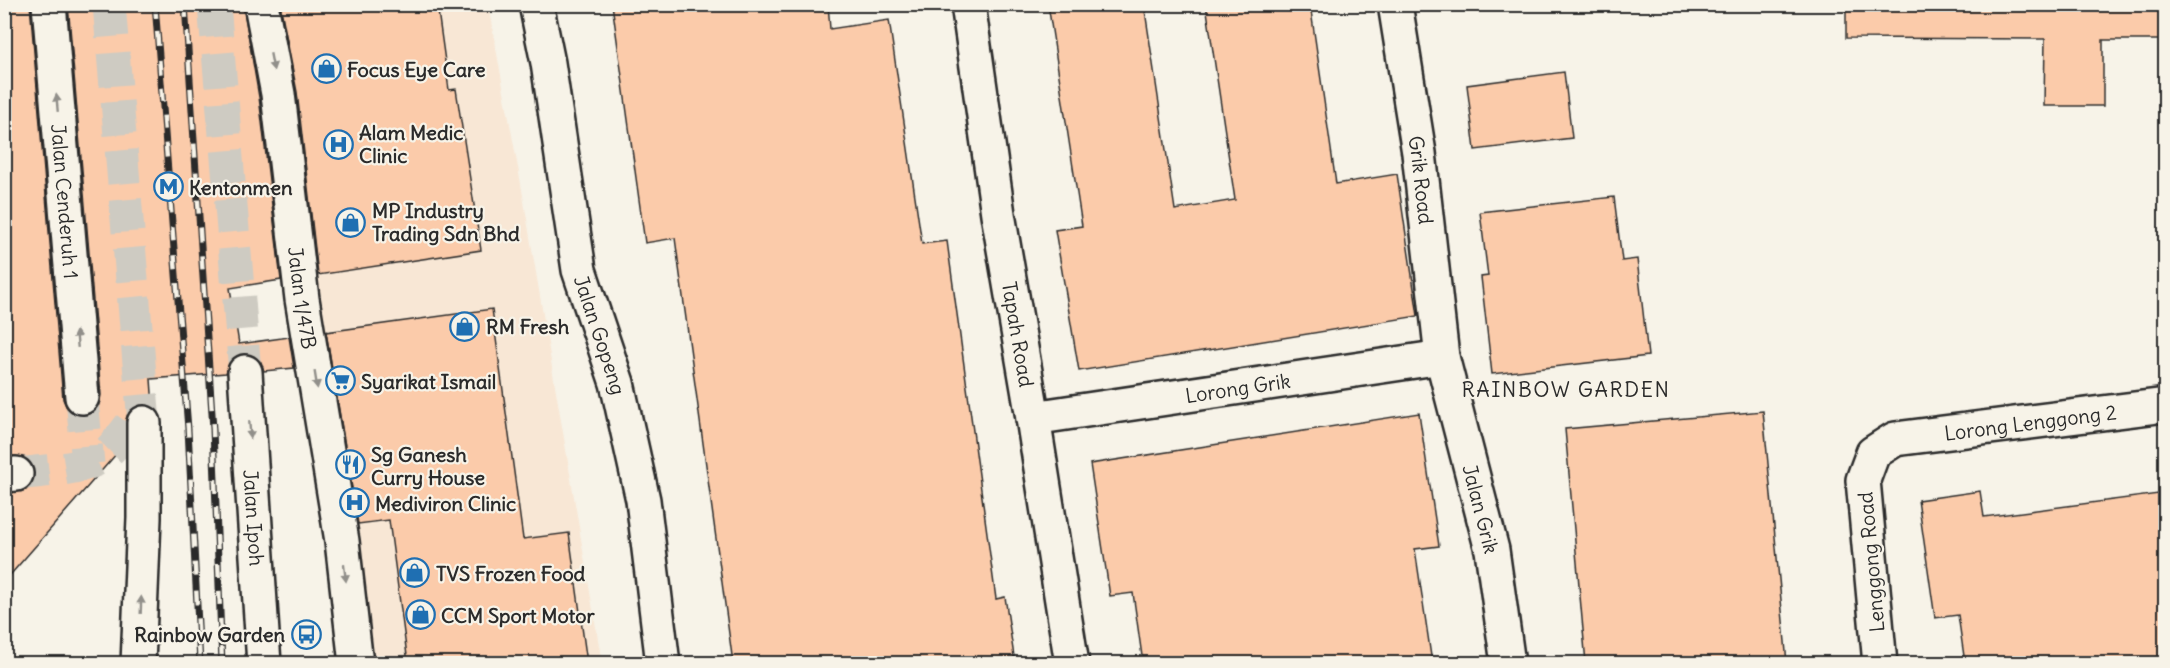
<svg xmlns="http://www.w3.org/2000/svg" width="2170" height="668" font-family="Delius,sans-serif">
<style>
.built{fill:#f8e7d5}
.building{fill:#fbcbaa;stroke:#2b2b2b;stroke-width:1.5}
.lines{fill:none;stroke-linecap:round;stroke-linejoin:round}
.street-tunnel{stroke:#cecbc2;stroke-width:33;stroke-dasharray:33 16;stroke-linecap:butt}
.primary-tunnel{stroke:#cecbc2;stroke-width:33;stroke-dasharray:33 16;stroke-linecap:butt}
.street-casing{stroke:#2b2b2b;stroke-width:38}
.primary-casing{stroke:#2b2b2b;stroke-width:38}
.street{stroke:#f7f3e8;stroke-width:33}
.primary{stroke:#f7f3e8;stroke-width:33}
.rail-casing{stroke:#2b2b2b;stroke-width:7}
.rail{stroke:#f7f3e8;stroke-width:4.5;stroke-dasharray:14;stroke-linecap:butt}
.oneway{fill:#918f8a}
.labels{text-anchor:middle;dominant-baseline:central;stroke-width:4.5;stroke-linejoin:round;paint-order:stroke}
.poi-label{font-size:20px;font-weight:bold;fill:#2b2b2b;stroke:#f7f3e8;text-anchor:start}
.street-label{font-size:20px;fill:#2b2b2b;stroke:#f7f3e8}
.neighbourhood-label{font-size:21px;letter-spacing:1.5px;fill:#2b2b2b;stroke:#f7f3e8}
</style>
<rect width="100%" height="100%" fill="#f7f3e8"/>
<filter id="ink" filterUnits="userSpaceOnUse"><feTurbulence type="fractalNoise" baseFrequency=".0167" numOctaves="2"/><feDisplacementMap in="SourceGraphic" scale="12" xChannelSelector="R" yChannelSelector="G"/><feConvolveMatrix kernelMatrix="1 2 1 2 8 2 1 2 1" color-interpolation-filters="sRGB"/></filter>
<g filter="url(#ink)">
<path class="built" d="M268,5h220l33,179 81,479h-258z"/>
<path class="building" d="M4,4h26l33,395 4,9 8,6 9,2 8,-3 7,-8 2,-10 -33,-391h175l16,93 22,183 -51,8 9,56 50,-7 5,31 -30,3 -3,-9 -7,-6 -11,-3 -8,3 -6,7 -3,10 -75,6 2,28 -10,-3 -8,3 -7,6 -3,10v21l-121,138v-88l22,-4 7,-8 2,-9 -3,-9 -8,-7 -20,-1z
M280,4h157l12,86 7,-1 25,161 -163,25 -21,-183z
M612,4h216l2,25 59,-9 33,224 25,-3 49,358 9,-2 10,66h-282l-58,-425 -30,5z
M1048,4h96l31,206 60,-10 -29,-196h104l26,180 61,-10 21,142 -339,55 -24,-141 27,-4z
M1846,4h320v36h-63v66h-59l1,-67 -199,-1z
M1564,72l8,66 -97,12 -8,-65z
M1614,197l8,64 15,-2 11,97 -156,18 -11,-97 7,-1 -8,-64z
M492,309l31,230 46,-6 18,130h-179l-19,-143 -31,4 -32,-192z
M1763,411l24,252h-201l-21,-234z
M1419,413l20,133 -24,3 17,114h-289l-10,-70 -23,3 -20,-132z
M1980,491l4,26 182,-24v170h-201l-7,-48 -23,3 -17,-118z"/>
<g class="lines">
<path class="street-tunnel" d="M82,397l6,67
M16,474c24,-3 68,-4 87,-18 15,-12 27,-31 39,-47"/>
<path class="primary-tunnel" d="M109,4l35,419
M214,4l31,368"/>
<defs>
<g id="street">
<path id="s1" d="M49,4l33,393"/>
<path id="s2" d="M261,4l17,90 24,205 40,242 14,123"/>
<path id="s3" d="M536,4l12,59 31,207 38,113 26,117 20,164"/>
<path id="s4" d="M968,4l30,210 35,204 39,246"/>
<path id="s5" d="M1395,4l24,149 23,204 50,193 16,114"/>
<path id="s6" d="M1033,418l409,-61"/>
<path d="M4,475l12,-1"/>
<path id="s7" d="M1880,664l-17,-184 10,-27 22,-14 271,-34"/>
</g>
<g id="primary">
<path id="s8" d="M245,372l19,292"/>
<path d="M138,664l6,-146v-95"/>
</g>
</defs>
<use href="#street" class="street-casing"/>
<use href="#primary" class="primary-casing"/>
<use href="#street" class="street"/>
<use href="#primary" class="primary"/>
<defs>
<path id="rail" d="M155,4l33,425 12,235
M185,4l28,425 9,235"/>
</defs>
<use href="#rail" class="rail-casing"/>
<use href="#rail" class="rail"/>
</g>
<defs><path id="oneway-solid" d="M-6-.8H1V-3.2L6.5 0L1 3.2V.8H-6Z" transform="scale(1.5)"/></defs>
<g class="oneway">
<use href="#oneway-solid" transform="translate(272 62) rotate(79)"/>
<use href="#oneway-solid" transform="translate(57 103) rotate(-95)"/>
<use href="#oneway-solid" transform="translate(77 339) rotate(-95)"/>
<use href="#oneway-solid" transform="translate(316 380) rotate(81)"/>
<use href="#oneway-solid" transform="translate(250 430) rotate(85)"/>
<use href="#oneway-solid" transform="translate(345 573) rotate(83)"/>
<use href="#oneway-solid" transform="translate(141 605) rotate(-88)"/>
</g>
</g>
<defs>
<symbol id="shop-ring" viewBox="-11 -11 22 22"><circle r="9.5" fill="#f7f3e8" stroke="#1f6fb2" stroke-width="1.5"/><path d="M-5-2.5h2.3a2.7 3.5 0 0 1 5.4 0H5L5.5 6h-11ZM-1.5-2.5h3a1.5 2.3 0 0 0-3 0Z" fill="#1f6fb2"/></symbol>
<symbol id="hospital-ring" viewBox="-11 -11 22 22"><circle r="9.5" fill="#f7f3e8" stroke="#1f6fb2" stroke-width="1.5"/><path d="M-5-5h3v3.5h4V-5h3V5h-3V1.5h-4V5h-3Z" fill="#1f6fb2"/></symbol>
<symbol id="metro-ring" viewBox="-11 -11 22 22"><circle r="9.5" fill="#f7f3e8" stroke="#1f6fb2" stroke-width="1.5"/><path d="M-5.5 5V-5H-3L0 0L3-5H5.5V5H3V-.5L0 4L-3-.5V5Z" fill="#1f6fb2"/></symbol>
<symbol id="supermarket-ring" viewBox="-11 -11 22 22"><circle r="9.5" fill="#f7f3e8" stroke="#1f6fb2" stroke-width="1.5"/><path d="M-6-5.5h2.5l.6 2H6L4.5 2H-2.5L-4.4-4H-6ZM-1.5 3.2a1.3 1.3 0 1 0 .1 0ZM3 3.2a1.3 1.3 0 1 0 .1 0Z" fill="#1f6fb2"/></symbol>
<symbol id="restaurant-ring" viewBox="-11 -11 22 22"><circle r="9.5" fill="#f7f3e8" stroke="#1f6fb2" stroke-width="1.5"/><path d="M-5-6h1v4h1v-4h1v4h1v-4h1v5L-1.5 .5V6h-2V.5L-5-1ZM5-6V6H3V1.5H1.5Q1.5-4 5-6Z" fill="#1f6fb2"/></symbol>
<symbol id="bus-ring" viewBox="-11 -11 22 22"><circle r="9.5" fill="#f7f3e8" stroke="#1f6fb2" stroke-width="1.5"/><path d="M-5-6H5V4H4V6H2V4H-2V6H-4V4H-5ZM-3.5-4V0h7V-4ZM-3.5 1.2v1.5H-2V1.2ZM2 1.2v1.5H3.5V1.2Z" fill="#1f6fb2"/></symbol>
</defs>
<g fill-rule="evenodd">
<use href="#shop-ring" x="310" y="52" width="33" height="33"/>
<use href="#hospital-ring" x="322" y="128" width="33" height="33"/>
<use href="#metro-ring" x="152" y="170" width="33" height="33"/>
<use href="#shop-ring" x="334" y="206" width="33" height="33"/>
<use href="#shop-ring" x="448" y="310" width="33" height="33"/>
<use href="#supermarket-ring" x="324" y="364" width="33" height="33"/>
<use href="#restaurant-ring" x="334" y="448" width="33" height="33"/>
<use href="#hospital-ring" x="338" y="486" width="33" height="33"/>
<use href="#shop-ring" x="398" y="556" width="33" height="33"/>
<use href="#shop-ring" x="404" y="598" width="33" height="33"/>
<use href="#bus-ring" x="290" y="618" width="33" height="33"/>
</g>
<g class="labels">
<g class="poi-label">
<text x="347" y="69">Focus Eye Care</text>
<text x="359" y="132">Alam Medic<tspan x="359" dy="23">Clinic</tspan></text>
<text x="189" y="187">Kentonmen</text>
<text x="372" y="210">MP Industry<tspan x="372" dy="23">Trading Sdn Bhd</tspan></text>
<text x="486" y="326">RM Fresh</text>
<text x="361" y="381">Syarikat Ismail</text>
<text x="371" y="454">Sg Ganesh<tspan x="371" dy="23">Curry House</tspan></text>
<text x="375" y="503">Mediviron Clinic</text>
<text x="436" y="573">TVS Frozen Food</text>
<text x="441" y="615">CCM Sport Motor</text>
<text x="285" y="634" text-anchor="end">Rainbow Garden</text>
</g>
<g class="street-label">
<text stroke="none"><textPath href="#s5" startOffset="178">Grik Road</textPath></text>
<text stroke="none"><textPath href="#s1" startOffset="198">Jalan Cenderuh 1</textPath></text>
<text stroke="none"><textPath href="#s2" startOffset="297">Jalan 1/47B</textPath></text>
<text stroke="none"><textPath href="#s3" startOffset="338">Jalan Gopeng</textPath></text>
<text stroke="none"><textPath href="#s4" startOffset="334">Tapah Road</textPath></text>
<text stroke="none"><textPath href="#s6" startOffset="207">Lorong Grik</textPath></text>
<text stroke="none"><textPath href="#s7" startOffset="376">Lorong Lenggong 2</textPath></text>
<text stroke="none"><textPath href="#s5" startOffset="513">Jalan Grik</textPath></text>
<text stroke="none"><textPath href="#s8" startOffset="146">Jalan Ipoh</textPath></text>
<text transform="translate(1871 562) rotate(-95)">Lenggong Road</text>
</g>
<g class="neighbourhood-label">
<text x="1566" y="389">RAINBOW GARDEN</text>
</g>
</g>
<rect width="2170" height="668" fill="none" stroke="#f7f3e8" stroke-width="24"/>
<rect x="12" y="12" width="2146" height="644" fill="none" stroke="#2b2b2b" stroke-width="2" filter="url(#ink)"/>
</svg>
